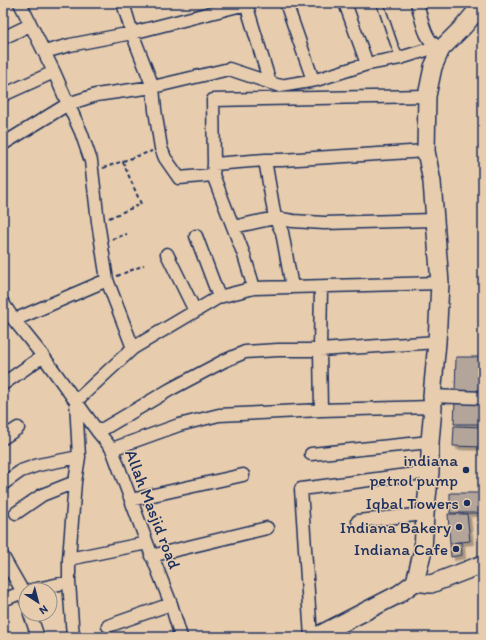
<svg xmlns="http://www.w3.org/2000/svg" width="486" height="640" font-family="Itim,sans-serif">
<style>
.building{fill:#b4a59a;stroke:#1b2f5e;filter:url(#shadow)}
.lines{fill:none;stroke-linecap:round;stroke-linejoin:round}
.lane-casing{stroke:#1b2f5e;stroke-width:9}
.street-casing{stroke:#1b2f5e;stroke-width:15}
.secondary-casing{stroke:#1b2f5e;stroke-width:20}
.path{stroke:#1b2f5e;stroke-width:2;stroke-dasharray:4 3;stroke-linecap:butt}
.lane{stroke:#e7cdae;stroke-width:6}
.street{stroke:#e7cdae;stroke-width:12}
.secondary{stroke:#e7cdae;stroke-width:17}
.poi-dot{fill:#1b2f5e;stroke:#e7cdae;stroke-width:1.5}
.labels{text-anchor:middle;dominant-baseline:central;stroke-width:3;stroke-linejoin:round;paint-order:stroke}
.poi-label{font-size:17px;fill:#1b2f5e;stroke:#e7cdae;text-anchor:end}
.street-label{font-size:17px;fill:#1b2f5e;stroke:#e7cdae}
</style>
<defs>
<filter id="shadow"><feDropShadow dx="3.5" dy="3.5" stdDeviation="0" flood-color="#0004"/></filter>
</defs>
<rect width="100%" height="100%" fill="#e7cdae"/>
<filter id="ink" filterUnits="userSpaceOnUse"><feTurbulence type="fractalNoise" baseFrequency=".025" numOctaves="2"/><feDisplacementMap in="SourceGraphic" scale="8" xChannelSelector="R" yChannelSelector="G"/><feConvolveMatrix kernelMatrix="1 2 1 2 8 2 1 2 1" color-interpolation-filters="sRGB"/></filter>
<g filter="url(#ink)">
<path class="building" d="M456,357h27v37l-28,-1z
M455,401l27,1v22h-28z
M454,426l29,1v20l-30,-1z
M450,493h33v20h-33z
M448,514h19l3,27 -20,2z
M461,542l1,13 -11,2 -1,-14z"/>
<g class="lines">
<defs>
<path id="lane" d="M380,3l15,44 5,11"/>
<path id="street" d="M20,3l34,69 14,32 13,28 10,29 7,61 9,58 26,68
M123,3l9,30 21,54 2,23 6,38 4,10 14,20 34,-3
M286,3l27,77
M345,3l22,61
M417,3c5,16 7,39 24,46
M3,38l27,-13
M44,52l26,-7 62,-12 114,-29 24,79
M3,95l51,-23
M3,144l65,-40 28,-9 57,-8 76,-18 51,17 36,-6 51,-16 33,-6 36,-11
M214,164l51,-4
M233,227l42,-9 18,3 31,2 110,-3
M196,236l23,61
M167,254l28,57
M292,287l-10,-55 -7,-14 -10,-58h17l144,-9
M321,287l-1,63 1,60
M254,288l-10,-33 -31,-80 1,-11 -1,-64 214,-4
M3,303l11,17 29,36 55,76 14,17 35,94 24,61 10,33
M14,320l93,-40
M3,384l40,-28
M432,396l51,2
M98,432l73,-43 53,-28 21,-9 33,-2h42l117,-8
M3,438l15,-10
M112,449l67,-24 40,-10 102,-5 112,-3
M311,454l119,-12
M3,484l18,-13 17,-6 41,-8
M131,500l112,-25
M16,513l26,-18 33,-13
M358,521l67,-7
M151,556l116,-28
M3,557l20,35 3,-1
M69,559l78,-16
M32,590l37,-8
M3,600l20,-8 3,9
M30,614l8,23
M108,626l63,-22
M73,637l-4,-55v-23l6,-77 4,-25 -3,-56 57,-53 86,-51 35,-9 186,-5
M311,637l-10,-148 129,-17"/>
<path id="secondary" d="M415,582l8,-32 2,-36 5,-42v-30l3,-35 -1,-11 5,-54 3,-59 -8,-101 -6,-31 1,-55 6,-29 8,-18 23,-23 19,-23
M415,582l16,2 52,-20
M315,637l84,-43 16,-12"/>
</defs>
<use href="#lane" class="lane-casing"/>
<use href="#street" class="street-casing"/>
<use href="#secondary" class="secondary-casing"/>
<path class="path" d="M103,168l49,-17
M109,218l32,-14 -19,-44
M112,239l15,-5
M117,276l27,-11"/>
<use href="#lane" class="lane"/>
<use href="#street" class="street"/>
<use href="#secondary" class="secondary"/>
</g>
</g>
<g class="poi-dot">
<circle cx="466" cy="470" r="4"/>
<circle cx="467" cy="503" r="4"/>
<circle cx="459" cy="527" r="4"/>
<circle cx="456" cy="549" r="4"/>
</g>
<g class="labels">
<g class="poi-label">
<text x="458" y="460">indiana<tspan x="458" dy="20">petrol pump</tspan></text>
<text x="459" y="503">Iqbal Towers</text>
<text x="451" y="527">Indiana Bakery</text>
<text x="448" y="549">Indiana Cafe</text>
</g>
<g class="street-label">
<text transform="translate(153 509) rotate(69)">Allah Masjid road</text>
</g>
</g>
<rect width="486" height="640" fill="none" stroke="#e7cdae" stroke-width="16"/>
<rect x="8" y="8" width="470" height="624" fill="none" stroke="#1b2f5e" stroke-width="1.5" filter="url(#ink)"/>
<g transform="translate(38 602) rotate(144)"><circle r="19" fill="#e7cdae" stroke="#958e8e"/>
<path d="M0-3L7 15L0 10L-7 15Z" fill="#1b2f5e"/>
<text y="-6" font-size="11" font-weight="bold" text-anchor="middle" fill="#1b2f5e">N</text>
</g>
</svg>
